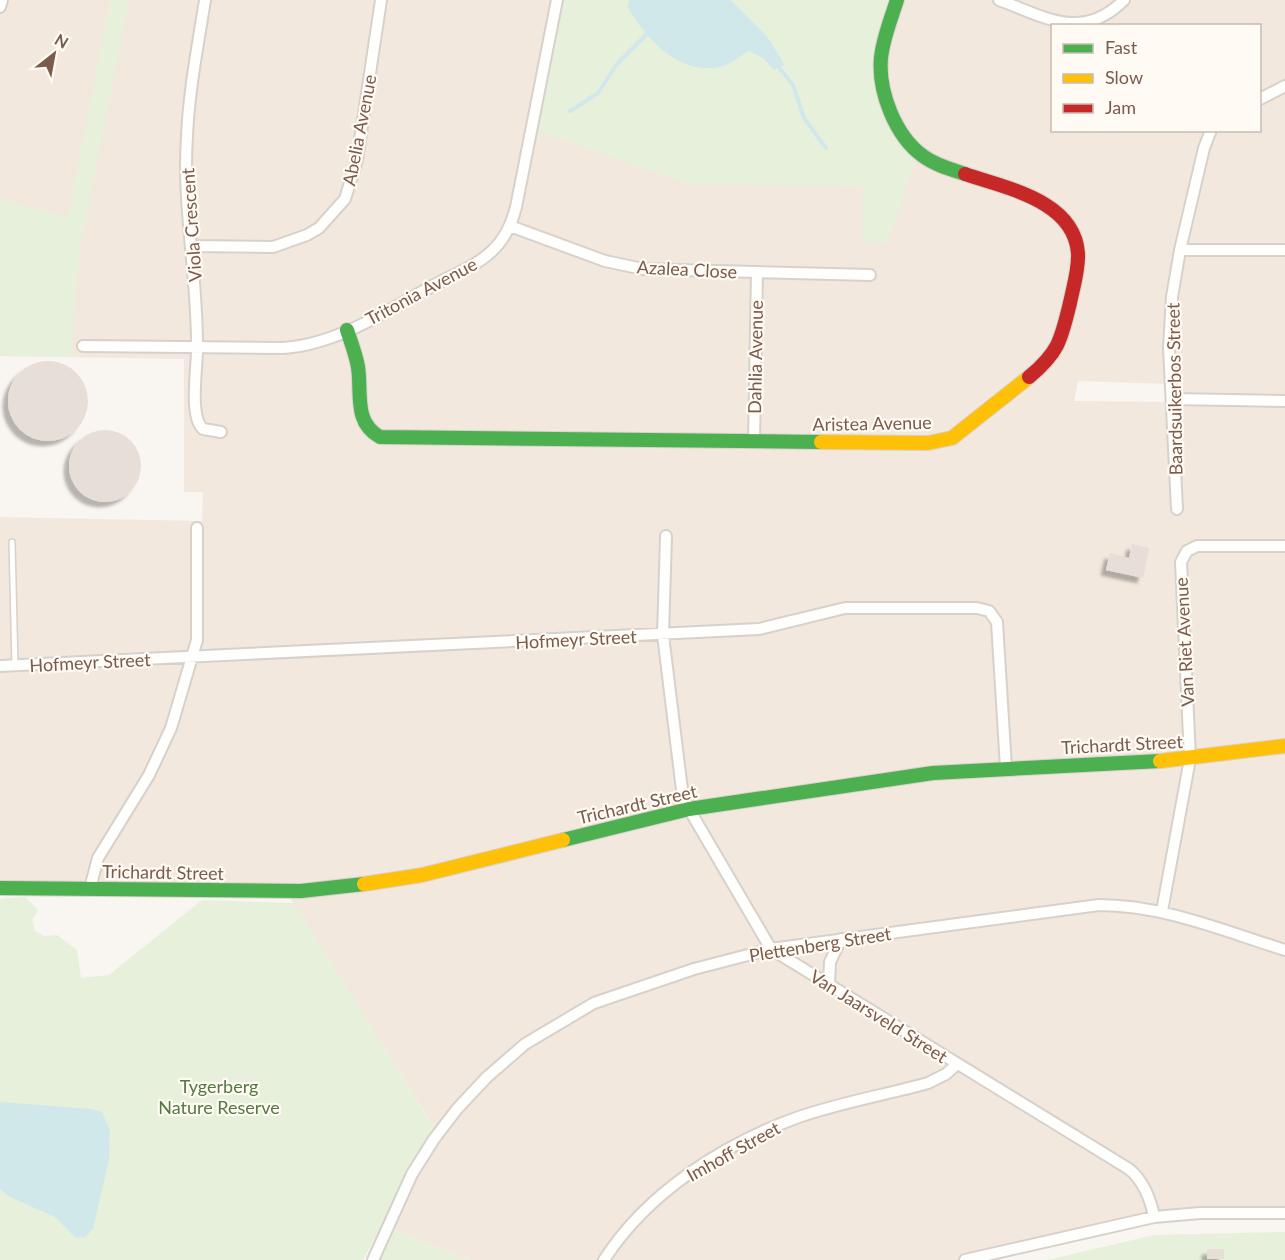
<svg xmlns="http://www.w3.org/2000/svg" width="1285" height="1260" font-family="Lato,sans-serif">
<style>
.residential{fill:#f2e8de;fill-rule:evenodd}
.green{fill:#e7f0db}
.water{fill:#d0e8ea}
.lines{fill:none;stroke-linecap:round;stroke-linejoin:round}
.stream{stroke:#d0e8ea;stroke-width:4}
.building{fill:#e6ded7;filter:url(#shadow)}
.lane-casing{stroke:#d7d1cb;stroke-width:8}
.street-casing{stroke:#d7d1cb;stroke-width:14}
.fast-casing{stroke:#d9d2cb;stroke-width:16}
.slow-casing{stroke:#d9d2cb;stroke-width:16}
.jam-casing{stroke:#d9d2cb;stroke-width:16}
.lane{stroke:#fefefd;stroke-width:5}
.street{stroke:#fefefd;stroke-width:10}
.fast{stroke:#4caf50;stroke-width:14}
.slow{stroke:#ffc107;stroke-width:14}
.jam{stroke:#c62828;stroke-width:14}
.labels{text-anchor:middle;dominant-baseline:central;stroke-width:4.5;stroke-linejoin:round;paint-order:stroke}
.street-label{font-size:18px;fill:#7a5c4d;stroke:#fffaf3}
.park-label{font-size:18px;fill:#537a41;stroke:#fffaf3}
</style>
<defs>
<filter id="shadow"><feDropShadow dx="-5.5" dy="5.5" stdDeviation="1.5" flood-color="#0004"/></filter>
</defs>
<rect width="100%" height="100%" fill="#f9f5f0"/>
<path class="residential" d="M0,0h1285v1214l-132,4 -183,42h-501l-83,-33 51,-95 -150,-239 -287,-4v-372l202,4 1,-29h-19v-133l-184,-3zM1052,26h208v104h-208zM1078,381l92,3 1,18 -97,-1z"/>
<path class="green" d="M110,0h19l-50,255 -7,90 2,12 -74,-1v-157l68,17z
M564,0h326c-24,67 -27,104 26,157l-28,86 -25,-1 -1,-55 -174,-3 -150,-53z
M25,897l13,13 -6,10 3,11 10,5 12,-1 20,15 4,28 28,-3 93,-75 92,3 140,225 -71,132h-363v-361z
M393,1230l76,30h-89z
M1285,1232v28h-238l107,-25z"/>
<path class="water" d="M630,0h101l35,35 19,30 -11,5 -11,-12 -14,-7c-9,5 -19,14 -29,16 -41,9 -75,-29 -93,-61z
M0,1102l92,7 10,3 8,18 -1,29 -16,70 -8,8 -9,1 -21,-21 -45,-20 -10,-8z"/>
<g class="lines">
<path class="stream" d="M780,69l13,16 11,33 22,30
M570,111l28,-18 19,-29 30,-30"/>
</g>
<path class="building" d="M8 401a40 40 0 1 1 80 0a40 40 0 1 1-80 0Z
M69 466a36 36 0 1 1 72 0a36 36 0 1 1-72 0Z
M1132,544l17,4 -6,30 -37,-8 4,-17 19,5z
M1207,1249h17v10h-17z"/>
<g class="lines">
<defs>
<path id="lane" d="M12,542l3,124"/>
<path id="street" d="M205,0c-7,45 -16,90 -18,136 -5,71 11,142 10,214 0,19 -8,67 6,79l18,3
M999,0c46,17 83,42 125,0
M0,7l2,-7
M1260,99l25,-13
M510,226l95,35 38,8 227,6
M193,246l80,1 34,-12 12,-7 26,-29 12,-39 24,-160
M1180,250h105
M83,346l200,2c54,-3 107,-39 153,-64 19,-10 40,-18 56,-33 13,-12 20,-28 24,-44l41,-207
M1172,399l113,2
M754,441l3,-169
M1177,509l-8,-162 3,-50 8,-47 24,-102 7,-18
M666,536l-3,99 19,155 7,19 82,140 358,220c14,11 22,31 25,48
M0,666l759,-37 86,-21h132l12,3 8,11 9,146
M90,888l8,-30 51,-83 22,-47 26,-88v-112
M1162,911l28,-152 -9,-197 6,-11 10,-5h88
M829,984l1,-22 11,-23
M373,1260l39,-86 22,-35 23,-30 30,-32 38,-33 69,-41 100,-34 77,-20 328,-44c64,0 125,26 186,45
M604,1260c43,-67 118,-115 192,-142 42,-15 89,-23 132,-35l18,-9 11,-10
M965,1260l189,-43 46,-4h85"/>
<path id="fast" d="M897,0c-6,19 -14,38 -16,58 -3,33 14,78 42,98 12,9 27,13 42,18
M347,330c4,12 9,25 11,37 4,26 -5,55 22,70l441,5
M563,840l126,-31 244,-36 227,-12
M0,888l301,3 63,-7"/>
<path id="slow" d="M821,442l107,1 24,-5 77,-61
M1160,761l125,-15
M364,884l58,-9 141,-35"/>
<path id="jam" d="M965,174c40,14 109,26 113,79 1,16 -5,35 -8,50 -9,37 -11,49 -41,74"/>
</defs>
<use href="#lane" class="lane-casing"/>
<use href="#street" class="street-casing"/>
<use href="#fast" class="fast-casing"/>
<use href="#slow" class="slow-casing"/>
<use href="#jam" class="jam-casing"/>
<use href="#lane" class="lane"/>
<use href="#street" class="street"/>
<use href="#fast" class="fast"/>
<use href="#slow" class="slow"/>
<use href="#jam" class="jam"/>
</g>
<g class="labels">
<g class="street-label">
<text transform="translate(359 130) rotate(-79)">Abelia Avenue</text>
<text transform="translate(191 225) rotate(-94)">Viola Crescent</text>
<text transform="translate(687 269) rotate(3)">Azalea Close</text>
<text transform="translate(421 291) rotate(-28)">Tritonia Avenue</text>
<text transform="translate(755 357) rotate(-89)">Dahlia Avenue</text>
<text transform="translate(1174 389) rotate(-91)">Baardsuikerbos Street</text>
<text transform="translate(872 423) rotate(-1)">Aristea Avenue</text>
<text transform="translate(576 639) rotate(-3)">Hofmeyr Street</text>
<text transform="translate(1184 642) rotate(-93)">Van Riet Avenue</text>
<text transform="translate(90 662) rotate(-3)">Hofmeyr Street</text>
<text transform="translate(1122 744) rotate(-3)">Trichardt Street</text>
<text transform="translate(637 804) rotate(-13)">Trichardt Street</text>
<text transform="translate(163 872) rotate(1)">Trichardt Street</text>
<text transform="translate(820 944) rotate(-9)">Plettenberg Street</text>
<text transform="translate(879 1016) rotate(32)">Van Jaarsveld Street</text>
<text transform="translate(733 1151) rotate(-29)">Imhoff Street</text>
</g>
<g class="park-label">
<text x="219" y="1086">Tygerberg<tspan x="219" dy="21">Nature Reserve</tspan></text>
</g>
</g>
<rect x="1051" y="24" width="210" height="108" fill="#fffaf3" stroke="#cabbb1" stroke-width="1.5"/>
<rect x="1063" y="44" width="30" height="9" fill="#4caf50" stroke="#cabbb1" stroke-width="1.5"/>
<text x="1105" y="54" font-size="18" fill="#7a5c4d">Fast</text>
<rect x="1063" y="74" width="30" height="9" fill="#ffc107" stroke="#cabbb1" stroke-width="1.5"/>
<text x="1105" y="84" font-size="18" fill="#7a5c4d">Slow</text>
<rect x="1063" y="104" width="30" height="9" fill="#c62828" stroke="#cabbb1" stroke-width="1.5"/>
<text x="1105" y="114" font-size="18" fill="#7a5c4d">Jam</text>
<g transform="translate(54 54) rotate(31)" stroke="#fffaf3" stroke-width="4.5" paint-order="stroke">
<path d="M0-4.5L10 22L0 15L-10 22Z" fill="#7a5c4d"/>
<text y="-9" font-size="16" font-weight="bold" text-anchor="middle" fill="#7a5c4d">N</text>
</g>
</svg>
